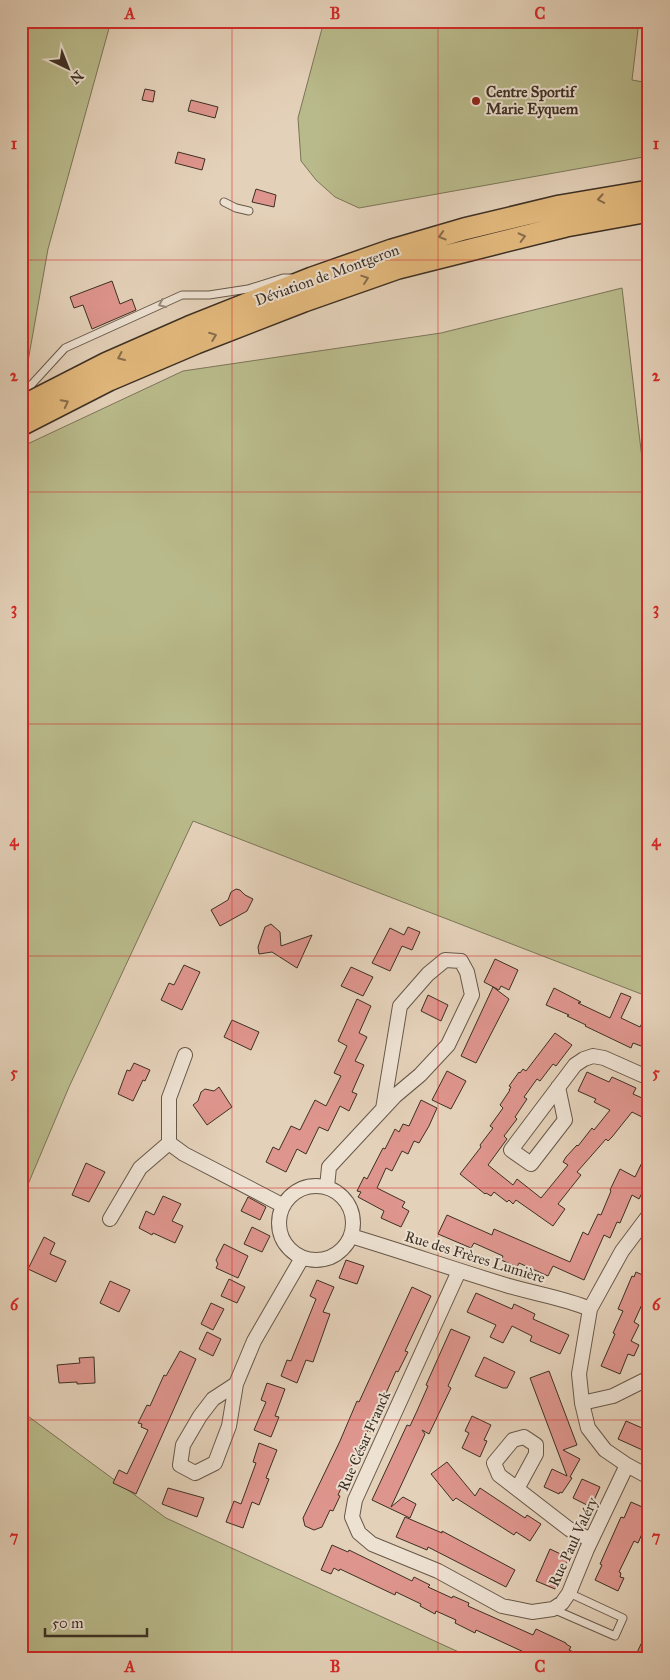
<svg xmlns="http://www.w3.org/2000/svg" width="670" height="1680" font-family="'IM FELL Great Primer',serif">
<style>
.green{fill:#b9ba8b;stroke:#7b7558}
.building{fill:#de958d;stroke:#3d3024}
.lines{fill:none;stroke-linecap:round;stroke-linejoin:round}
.service-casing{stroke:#675849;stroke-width:9}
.minor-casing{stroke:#675849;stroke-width:16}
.primary-casing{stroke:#3d3024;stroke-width:24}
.service{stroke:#ede1d2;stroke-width:7}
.minor{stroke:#ede1d2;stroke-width:14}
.primary{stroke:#e2b87c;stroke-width:21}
.oneway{stroke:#876d4c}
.oneway2{stroke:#95887b}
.grid{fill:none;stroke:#d62828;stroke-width:1;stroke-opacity:0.55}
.poi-dot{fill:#8f2418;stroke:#ede1d2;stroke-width:2}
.labels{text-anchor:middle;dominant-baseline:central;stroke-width:4;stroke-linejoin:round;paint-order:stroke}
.poi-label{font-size:15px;font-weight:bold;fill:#3d3024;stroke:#ede1d2;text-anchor:start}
.street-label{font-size:15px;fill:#3d3024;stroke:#ede1d2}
.neatline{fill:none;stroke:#d62828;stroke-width:2}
.grid-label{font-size:16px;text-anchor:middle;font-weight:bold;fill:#d62828}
</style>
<rect width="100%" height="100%" fill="#e4d1b9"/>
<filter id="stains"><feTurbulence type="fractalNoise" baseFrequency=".004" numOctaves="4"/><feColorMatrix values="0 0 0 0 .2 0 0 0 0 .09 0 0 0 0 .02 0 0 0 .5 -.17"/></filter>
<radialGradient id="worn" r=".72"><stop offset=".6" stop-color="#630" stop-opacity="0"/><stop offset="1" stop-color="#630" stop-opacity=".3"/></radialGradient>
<path class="green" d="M21,21h90l-63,228 -23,129 -4,2z
M324,21h315l-7,59 17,3v73l-290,52 -24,-11 -19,-17 -15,-19 -3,-43z
M622,288l25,213 2,1v495l-456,-176 -124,266 -48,114v-754l162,-76 258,-38z
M21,1411l145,107 308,141h-453z"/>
<path class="building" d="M145,89l10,2 -2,11 -11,-2z
M191,100l27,7 -3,11 -27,-7z
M178,152l27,7 -3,11 -27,-7z
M256,189l20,6 -2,12 -22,-5z
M112,281l8,23 12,-5 4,11 -44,19 -9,-24 -9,3 -4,-11z
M236,889l4,1 5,5 8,4 -6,12 -27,15 -9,-16 17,-10 3,-8z
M271,924l9,8 1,14 31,-11 -15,33 -25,-16 -13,2 -1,-7 7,-20z
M408,927l12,5 -8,18 -10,-4 -12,25 -18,-8 18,-35 14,7z
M495,959l23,11 -9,20 -8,-4 -2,4 -15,-8z
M184,965l16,7 -18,38 -21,-10 8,-17 5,2z
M351,967l22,10 -10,19 -22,-10z
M493,987l16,12 -33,64 -15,-7z
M554,988l27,14 -3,1 32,15 11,-25 10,4 -10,21 19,9 9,-17v39l-16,-6 -2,5 -46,-22 1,-1 -19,-9 2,-1 -23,-10z
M428,995l20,10 -7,16 -20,-10z
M357,999l14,7 -12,27 8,4 -12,24 9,4 -12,27 5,2 -8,17 -9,-5 -12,25 -9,-4 -13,27 -9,-5 -11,23 -20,-10 7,-15 6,3 12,-24 9,4 15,-30 11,6 15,-30 -7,-3 13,-27 -9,-5z
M232,1020l27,12 -8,18 -27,-13z
M555,1033l17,12 -16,21 -3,-2 -13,17 -3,-2 -13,18 3,2 -12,18 2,2 -13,17 3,3 -19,26 25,20 4,-6 24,19 27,-33 -5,-3 3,-5 11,-12 1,1 14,-18 2,2 16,-20 -16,-8 2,-3 -18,-8 9,-19 22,10 3,-5 24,11 -3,6 16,7 -7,16 -10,-5 -20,25 -4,4 -2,-2 -29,33 4,3 -23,29 7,5 -12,17 -37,-26 -3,4 -4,-4 -2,2 -13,-10 -3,4 -5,-3 -1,1 -25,-20 21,-27 -1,-2 13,-17 -3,-2 13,-18 -3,-3 10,-15h-1l2,-3 -2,-1 10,-14 1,1 3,-4 3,2z
M134,1063l16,7 -5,11 -2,-1 -10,21 -15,-7 9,-24 3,1z
M447,1071l19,10 -15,28 -19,-9z
M219,1087l13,20 -25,18 -14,-20 5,-4 3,-9 4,-3 9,2z
M421,1100l16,8 -8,18 -10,17 -5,-2 -6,13 -6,-3 -10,20 -6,-3 -9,20 28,14 -3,5 7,4 -8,16 -20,-9 3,-7 -26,-14 3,-5 -4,-1 7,-14 3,2 16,-31 2,1 10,-20 4,3 4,-8 6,2z
M649,1148v31l-10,20 -7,-4 -12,28 -3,-1 -7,16 -6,-3 -20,45 -31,-14 -5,10 -29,-13 -2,4 -16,-7 2,-4 -29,-13 -3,5 -33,-14 9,-19 45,20 2,-6 76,33 13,-30 5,3 10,-21 3,1 10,-24 -1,-1 10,-21 15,8z
M86,1163l19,9 -16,30 -17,-7z
M163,1196l18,8 -9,17 11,5 -8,17 -22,-10 -1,2 -13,-7 7,-17 8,4z
M248,1197l18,10 -6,13 -19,-9z
M252,1227l18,9 -8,16 -18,-8z
M44,1237l11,6 -5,11 16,7 -10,21 -28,-13z
M224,1244l24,12 -10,22 -22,-10 2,-4 -2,-4z
M346,1260l18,6 -7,18 -18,-6z
M636,1272l13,6v11l-15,33 5,3 -8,16 8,4 -5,11 -6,-2 -8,20 -19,-8 14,-32 -2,-1 10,-22 -5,-2 14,-33 2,1z
M229,1279l16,8 -8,16 -16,-7z
M317,1280l17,7 -11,25 7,2 -17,48 -7,-2 -9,23 -16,-7 6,-16 4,1 25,-62 -6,-3z
M110,1281l20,9 -11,22 -19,-9z
M412,1287l19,9 -26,55 3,1 -10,20 -2,-1 -18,40 -1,4 1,1 -7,16 -3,-2 -30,65 2,1 -7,15 -3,-1 -8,17 -8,3 -9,-4 -2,-8 37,-77 17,-40 2,1z
M476,1293l36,16 2,-5 21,10 -2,5 36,16 -9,19 -30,-13 2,-5 -20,-10 -9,17 -13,-6 6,-12 -29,-13z
M211,1303l13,6 -11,21 -12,-6z
M451,1329l19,8 -22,49 3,2 -22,46 -7,-4 3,4 -34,73 12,-10 13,7 -6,14 -38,-18 35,-75 3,1 7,-15 11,-25 -2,-1z
M207,1332l14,7 -8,17 -14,-7z
M180,1351l16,8 -60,135 -23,-11 6,-13 8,4 21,-44 -7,-3 1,-3 -4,-1 9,-18 3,1 14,-31 2,1z
M94,1357l1,26 -18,1v-2l-18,1 -2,-18 23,-2 -1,-5z
M484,1357l31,15 -8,16h-4l-28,-12z
M549,1371l28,74 -14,5 17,9 -10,18 2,1 -10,15 -2,-1 -1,2 -15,-7 8,-18 15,7 -37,-98z
M267,1383l18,6 -10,27 4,1 -8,20 -17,-7 12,-28 -5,-2z
M472,1416l19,9 -7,15 3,1 -7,16 -18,-9 7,-15 -4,-2z
M626,1421l23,10v22l-31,-14z
M259,1443l18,7 -11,28 3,1 -10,26 -7,-3 -9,26 -17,-6 8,-21 7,3 15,-41 -3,-1z
M447,1462l28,34 5,-8 45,30 2,-3 14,9 -11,17 -14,-9 -2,3 -58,-37 -3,3 -22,-27z
M582,1479l18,8 -9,20 -18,-9z
M168,1488l36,10 -7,19 -35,-13z
M631,1502l18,8v3l-7,13 3,1 -7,16 -4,-2 -15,31 2,1 -1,4 4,1 -6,13 -23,-11 7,-15 -2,-1 21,-47 3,1z
M405,1517l37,16v-2l73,39 -9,17 -78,-40 -1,3 -31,-13z
M332,1545l16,7 1,-2 63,31 2,-4 16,8 -2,2 24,11 1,-2 16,7 -1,3 65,29 3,-6 30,14v1l5,3 -2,3 20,9h-50l-63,-29 -1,3 -20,-10 1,-3 -20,-9 -1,3 -15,-8 1,-2 -25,-12 -1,3 -55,-26 -1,2 -5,-3 -3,6 -10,-4z
M550,1549l19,9 -14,31 -19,-8z
M649,1627v32h-15z"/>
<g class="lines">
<defs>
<path id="service" d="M224,202l12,6 13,3
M21,390l11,-6 33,-36 117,-53h27l39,-6 35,-11h8
M553,1609l62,27 8,-18 -54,-25"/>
<path id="minor" d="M558,1087l7,33 -34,44 -20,-14 64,-85 9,-6 9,-3 11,2 45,20
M169,1143l15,11 98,51
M279 1223a37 37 0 1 1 74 0a37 37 0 1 1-74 0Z
M327,1187l2,-20 66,-71 25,-21 28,-30 24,-50 -5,-23 -6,-11 -16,-1 -17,14 -28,32 -17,103
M649,1215l-27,36 -32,58 -11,65 3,29 6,25 17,22 22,15 22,12
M110,1219l30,-51 29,-25v-45l16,-43
M351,1236c53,16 105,34 158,50 27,8 55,12 81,23
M459,1271l-104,229 -3,17 7,16 13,11 66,27 64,35 30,6 21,-3 9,-6 7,-10 18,-44 40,-84
M236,1384l-23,15 -13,17 -17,29 -3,20 15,8 20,-10 14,-37 7,-42 18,-43 48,-83
M582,1403l31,-7 36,-18
M517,1489l19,-35v-9l-12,-8 -11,3 -19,23 5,12 70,54 22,11"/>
<path id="primary" d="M21,407l86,-44 82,-36 123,-49 80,-28 72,-21 96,-23 89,-15
M21,425l88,-45 87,-37 108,-42 94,-33 168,-42 83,-15"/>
</defs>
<use href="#service" class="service-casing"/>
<use href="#minor" class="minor-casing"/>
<use href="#primary" class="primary-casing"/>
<use href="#service" class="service"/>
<use href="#minor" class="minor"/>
<use href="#primary" class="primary"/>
</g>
<defs><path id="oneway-chevron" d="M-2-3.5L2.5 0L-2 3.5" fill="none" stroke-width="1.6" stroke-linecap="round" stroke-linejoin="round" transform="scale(1.25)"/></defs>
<g class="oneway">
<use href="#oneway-chevron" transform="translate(601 199) rotate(170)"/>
<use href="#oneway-chevron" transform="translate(442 236) rotate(164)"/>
<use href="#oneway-chevron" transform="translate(522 237) rotate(-14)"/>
<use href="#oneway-chevron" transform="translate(365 279) rotate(-19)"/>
<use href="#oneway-chevron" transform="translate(213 336) rotate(-21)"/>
<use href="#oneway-chevron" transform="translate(121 357) rotate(156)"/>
<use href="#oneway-chevron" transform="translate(65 403) rotate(-27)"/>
</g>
<use class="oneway2" href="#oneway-chevron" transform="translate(162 304) rotate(156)"/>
<path class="grid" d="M232,21v1638M438,21v1638M21,260h628M21,492h628M21,724h628M21,956h628M21,1188h628M21,1420h628"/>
<circle class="poi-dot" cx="476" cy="101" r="5"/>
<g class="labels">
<g class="poi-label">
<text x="486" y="92">Centre Sportif<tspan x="486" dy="17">Marie Eyquem</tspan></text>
</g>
<g class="street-label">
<text transform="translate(327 275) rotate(-20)">Déviation de Montgeron</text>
<text transform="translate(475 1257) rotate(17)">Rue des Frères Lumière</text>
<text transform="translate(364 1441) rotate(-66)">Rue César Franck</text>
<text transform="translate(573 1542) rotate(-65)">Rue Paul Valéry</text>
</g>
</g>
<rect width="670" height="1680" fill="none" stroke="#e4d1b9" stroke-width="55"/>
<g transform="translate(68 68) rotate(137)" stroke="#ede1d2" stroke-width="4" paint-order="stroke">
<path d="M0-4L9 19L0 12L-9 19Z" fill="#3d3024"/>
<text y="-8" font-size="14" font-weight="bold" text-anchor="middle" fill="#3d3024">N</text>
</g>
<path d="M45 1628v8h102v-8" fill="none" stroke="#3d3024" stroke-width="2.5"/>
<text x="52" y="1628" font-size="15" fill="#3d3024" stroke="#ede1d2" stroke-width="4" paint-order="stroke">50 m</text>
<rect x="28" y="28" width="614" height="1624" class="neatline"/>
<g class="grid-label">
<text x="130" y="19">A</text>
<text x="335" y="19">B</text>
<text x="540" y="19">C</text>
<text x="14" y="149">1</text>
<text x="656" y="149">1</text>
<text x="14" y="381">2</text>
<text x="656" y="381">2</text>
<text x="14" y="614">3</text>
<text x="656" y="614">3</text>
<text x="14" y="846">4</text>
<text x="656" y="846">4</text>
<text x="14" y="1078">5</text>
<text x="656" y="1078">5</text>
<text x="14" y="1310">6</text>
<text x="656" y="1310">6</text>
<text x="14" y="1542">7</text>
<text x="656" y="1542">7</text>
<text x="130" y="1672">A</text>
<text x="335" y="1672">B</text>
<text x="540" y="1672">C</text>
</g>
<rect width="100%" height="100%" filter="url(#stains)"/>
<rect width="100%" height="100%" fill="url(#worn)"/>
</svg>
